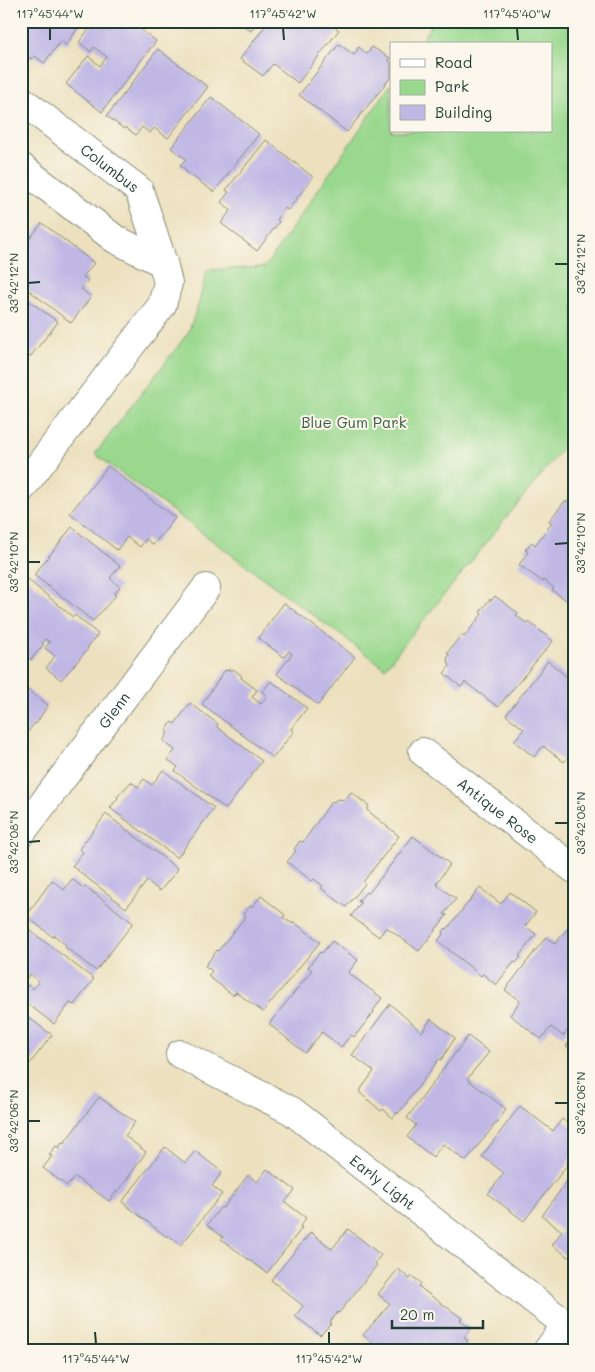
<svg xmlns="http://www.w3.org/2000/svg" width="595" height="1372" font-family="Mali,sans-serif">
<style>
.green{fill:#9ad88e;stroke:#5c8a61}
.building{fill:#c0b7e5}
.lines{fill:none;stroke-linecap:round;stroke-linejoin:round}
.minor-casing{stroke:#868e79;stroke-width:30}
.tertiary-casing{stroke:#868e79;stroke-width:30}
.minor{stroke:#fff;stroke-width:28}
.tertiary{stroke:#fff;stroke-width:28}
.ticks{fill:none;stroke:#1f3d34;stroke-width:2}
.labels{text-anchor:middle;dominant-baseline:central;stroke-width:4;stroke-linejoin:round;paint-order:stroke}
.street-label{font-size:15px;fill:#1f3d34;stroke:#fbf7ec}
.park-label{font-size:15px;fill:#385c46;stroke:#fbf7ec}
.neatline{fill:none;stroke:#1f3d34;stroke-width:2}
.ticks-label{font-size:12px;text-anchor:middle;fill:#1f3d34}
</style>
<rect width="100%" height="100%" fill="#fbf7ec"/>
<filter id="ink" filterUnits="userSpaceOnUse"><feTurbulence type="fractalNoise" baseFrequency=".02" numOctaves="2"/><feDisplacementMap in="SourceGraphic" scale="10" xChannelSelector="R" yChannelSelector="G"/><feConvolveMatrix kernelMatrix="1 2 1 2 8 2 1 2 1" color-interpolation-filters="sRGB"/></filter>
<filter id="wash" filterUnits="userSpaceOnUse"><feTurbulence type="fractalNoise" baseFrequency=".0096" numOctaves="4" result="noise"/><feDisplacementMap in="SourceGraphic" scale="20" xChannelSelector="R" yChannelSelector="G"/><feGaussianBlur stdDeviation="1.12" result="paint"/><feColorMatrix in="noise" values="0 0 0 0 0 0 0 0 0 0 0 0 0 0 0 0 0 1.4 0 .05"/><feComposite in="paint" operator="in"/></filter>
<g filter="url(#wash)">
<rect width="100%" height="100%" fill="#ece0be"/>
<path class="green" d="M434,21h140v413l-189,234 -290,-214 93,-121 11,-30 8,-33 58,-3 126,-183v47h160v-87h-132z"/>
<g id="blocks">
<path class="building" d="M21,21h62l-17,24 -5,-4 -17,22 -9,-7 -4,3 -10,-7 2,-3 -2,-1z
M95,21h35l26,20 -54,71 -36,-28 22,-28 12,10 7,-9 -13,-10 -3,5 -12,-10z
M234,21h24l-7,10 -9,-6 -1,2z
M269,21h57l13,9 -41,53 -25,-19 -10,12 -23,-17z
M339,44l15,11 5,-8 8,7 5,-7 18,11 -2,2 3,2v15l-44,55 -48,-37z
M158,49l50,38 -40,51 -14,-10 -4,5 -8,-6 -6,8 -11,-8 -1,2 -17,-13z
M211,97l48,37 -45,58 -29,-21 1,-1 -6,-5 6,-6 -15,-11z
M266,140l47,37 -25,33 -3,-2 -8,12 2,2 -22,29 -36,-28 10,-13 -10,-8 8,-10 -3,-2z
M42,223l52,40 -11,14 5,3 -7,9 10,8 -20,26 -50,-39v-34z
M21,295l37,27 -28,35 -7,-5 -2,2z
M108,466l67,52 -22,27 -7,-6 -6,8 -13,-10 -10,13 -47,-37z
M573,500h1v106l-22,-16 2,-2 -10,-8 -1,2 -24,-17 9,-13 -3,-2 7,-8 3,3 17,-22 -3,-2 15,-19z
M72,527l48,39 -10,12 10,9 -6,7 2,1 -23,26 -59,-46z
M27,579l46,38 2,-2 23,19 -11,14 1,1 -27,31 -15,-12 9,-12 -10,-8 5,-6 -5,-3 -3,4 2,1 -13,16 -10,-8v-66z
M495,596l23,17 -2,3 12,8 1,-2 24,19 -55,66 -33,-25 -4,5 -17,-14 6,-7 -3,-6 2,-6 -2,-1 14,-18 3,2 18,-23 -2,-2 10,-13 1,2z
M284,603l71,54 -37,48 -41,-31 15,-20 -3,-3 -5,6 -26,-19z
M548,661l26,22v67l-10,12 -21,-16 -9,11 -20,-16 10,-12 -18,-14z
M229,669l2,2 2,-2 9,7 -1,2 16,12 -5,7 9,7 6,-8 -5,-4 9,-11 36,27 -16,21 3,2 -21,27 -71,-54 23,-34 2,1z
M21,685l27,20 -12,19 -1,-1 -14,17z
M190,703l28,21 -1,3 45,34 -36,48 -51,-38 3,-4 -10,-7 7,-10 -12,-9 5,-8 -2,-2 6,-9 3,2z
M163,770l51,38 -37,50 -67,-50 8,-10 -1,-1 14,-15 7,5 6,-8 8,6z
M351,792l18,14 -2,4 32,26 -36,46 2,2 -19,23 -25,-19 2,-2 -9,-7 -2,2 -25,-19 9,-11 -2,-2 6,-8 3,1 29,-41 1,1 5,-3 7,1z
M106,814l72,55 -18,22 -13,-10 -21,27 -54,-42 11,-14 -4,-3z
M413,836l37,28 -14,20 20,15 -12,15 3,1 -28,36 -33,-24 -7,10 -28,-21 10,-13 -3,-2 8,-9 2,2z
M72,879l11,9 2,-2 48,37 -37,48 -31,-24 1,-2 -12,-10 -1,2 -27,-21 26,-36 12,10z
M480,888l21,16 9,-12 26,20 -11,14 11,8 -17,22 2,1 -5,6 -2,-1 -18,23 -13,-11 -2,2 -43,-35 5,-7 -1,-1 4,-5 1,1z
M261,896l24,19 -2,3 10,6 1,-2 26,20 -57,70 -27,-20 -3,3 -25,-19 4,-5 -7,-5 12,-16 1,1 28,-35 -3,-2 7,-8 2,1z
M24,926l70,53 -20,26 -4,-2 -16,21 -33,-25v-5l7,-9 5,4 6,-7 -9,-8 -6,8 -3,-2v-51z
M567,929l7,5v88l-11,14 -12,-9 -10,12 -31,-24 10,-14 -15,-11 41,-53 9,7z
M332,941l26,19 -10,13 34,25 -9,13 1,1 -20,25 -3,-2 -10,12 -19,-15 -17,21 -36,-29 43,-54 -4,-3 12,-15 2,1z
M390,1004l32,28 9,-13 24,19 -14,22 -2,-1 -41,55 -1,-2 -4,6 -10,-9 -2,2 -22,-19 15,-21 -22,-16z
M21,1012l31,23 -31,40z
M468,1036l21,16 -22,27 39,30 -9,15 -1,-1 -30,38 -23,-17 -10,13 -26,-20 9,-12 -9,-7z
M574,1036v16l-8,-6z
M99,1097l36,25 -10,14 21,16 -28,40 -1,-1 -8,10 -34,-24 -8,9 -24,-18 9,-12 -3,-1 7,-9 3,2 3,-6 2,1z
M520,1106l33,25 9,-12 12,9v25l-7,10 1,1 -44,57 -36,-27 16,-21 -22,-17z
M165,1147l20,16 10,-12 27,21 -10,14 10,8 -41,51 -13,-10 -1,2 -45,-35z
M267,1169l28,21 -10,12 21,16 -6,9 2,1 -35,45 -46,-34 2,-2 -16,-12 14,-18 2,1 25,-33 9,7z
M574,1171v90l-22,-16 10,-14 -20,-15z
M348,1229l33,26 -6,8 2,2 -38,48 -1,-1 -8,10 2,1 -12,12 -25,-19 8,-10 -32,-26 40,-48 21,17z
M398,1269l12,10 2,-3 9,7 -2,3 4,4 39,28 -2,2 11,8 -7,10 4,3 -7,10h-80l-18,-16 27,-31 -12,-10z"/>
</g>
</g>
<g filter="url(#ink)">
<use href="#blocks" fill-opacity="0" stroke="#868e79" stroke-width="1"/>
<g class="lines">
<defs>
<g id="minor">
<path d="M21,489l141,-184 6,-22 -5,-20"/>
<path id="s1" d="M423,752l151,117"/>
<path id="s2" d="M21,833l185,-245"/>
<path id="s3" d="M180,1054l112,57 282,220"/>
<path d="M547,1351l19,-26"/>
</g>
<g id="tertiary">
<path id="s4" d="M21,100l118,90 24,73"/>
<path d="M21,167l94,72 48,24"/>
</g>
</defs>
<use href="#minor" class="minor-casing"/>
<use href="#tertiary" class="tertiary-casing"/>
<use href="#minor" class="minor"/>
<use href="#tertiary" class="tertiary"/>
</g>
</g>
<path class="ticks" d="M50,28v12M283,28l1,12M517,28l1,12M555,264h13M28,283l12,-1M555,544l13,-1M28,562h12M555,823h13M28,842l12,-1M555,1103h13M28,1121h12M95,1332l1,12M329,1332v12"/>
<g class="labels">
<g class="street-label">
<text stroke="none"><textPath href="#s4" startOffset="112">Columbus</textPath></text>
<text stroke="none"><textPath href="#s2" startOffset="154">Glenn</textPath></text>
<text stroke="none"><textPath href="#s1" startOffset="95">Antique Rose</textPath></text>
<text stroke="none"><textPath href="#s3" startOffset="241">Early Light</textPath></text>
</g>
<g class="park-label">
<text x="354" y="422">Blue Gum Park</text>
</g>
</g>
<rect width="595" height="1372" fill="none" stroke="#fbf7ec" stroke-width="55"/>
<rect x="390" y="42" width="162" height="90" fill="#fbf7ec" stroke="#a3ada2"/>
<rect x="400" y="59" width="25" height="8" fill="#ffffff" stroke="#a3ada2"/>
<text x="435" y="68" font-size="15" fill="#1f3d34">Road</text>
<rect x="400" y="80" width="25" height="15" fill="#9ad88e" stroke="#a3ada2"/>
<text x="435" y="92" font-size="15" fill="#1f3d34">Park</text>
<rect x="400" y="105" width="25" height="15" fill="#c0b7e5" stroke="#a3ada2"/>
<text x="435" y="118" font-size="15" fill="#1f3d34">Building</text>
<path d="M392 1320v8h91v-8" fill="none" stroke="#1f3d34" stroke-width="2.5"/>
<text x="400" y="1320" font-size="15" fill="#1f3d34" stroke="#fbf7ec" stroke-width="4" paint-order="stroke">20 m</text>
<rect x="28" y="28" width="540" height="1316" class="neatline"/>
<g class="ticks-label">
<text x="50" y="18">117°45'44"W</text>
<text x="283" y="18">117°45'42"W</text>
<text x="517" y="18">117°45'40"W</text>
<text transform="translate(581 264) rotate(-90)" y="4">33°42'12"N</text>
<text transform="translate(14 283) rotate(-90)" y="4">33°42'12"N</text>
<text transform="translate(581 543) rotate(-90)" y="4">33°42'10"N</text>
<text transform="translate(14 562) rotate(-90)" y="4">33°42'10"N</text>
<text transform="translate(581 823) rotate(-90)" y="4">33°42'08"N</text>
<text transform="translate(14 842) rotate(-90)" y="4">33°42'08"N</text>
<text transform="translate(581 1103) rotate(-90)" y="4">33°42'06"N</text>
<text transform="translate(14 1121) rotate(-90)" y="4">33°42'06"N</text>
<text x="96" y="1363">117°45'44"W</text>
<text x="329" y="1363">117°45'42"W</text>
</g>
</svg>
